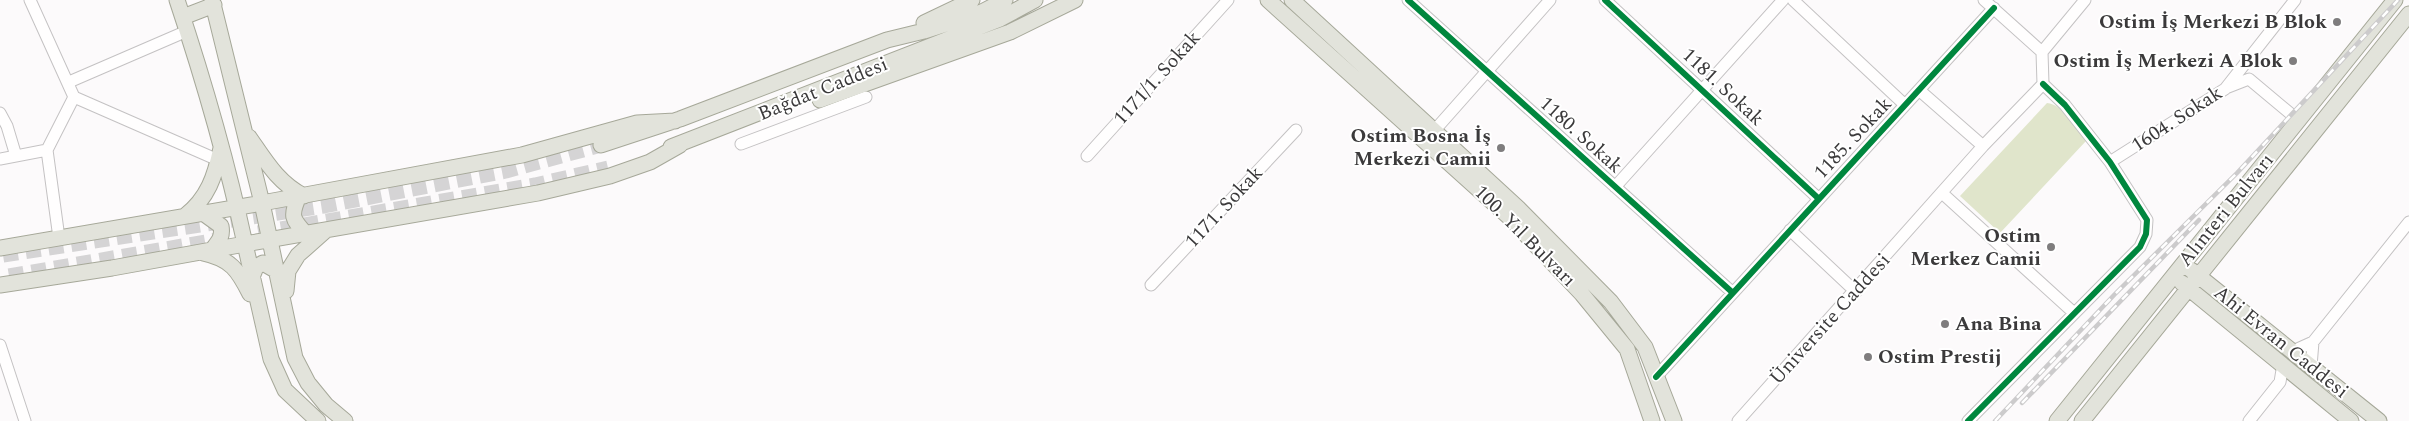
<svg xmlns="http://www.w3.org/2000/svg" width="2409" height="421" font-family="Spectral,serif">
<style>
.green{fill:#e0e5cb}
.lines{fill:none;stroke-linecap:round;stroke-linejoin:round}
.major-tunnel{stroke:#d5d4d5;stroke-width:15;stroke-dasharray:15 8;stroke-linecap:butt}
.minor-casing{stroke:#c4c2c3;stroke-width:13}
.major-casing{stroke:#a6a899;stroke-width:17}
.minor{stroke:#fffefe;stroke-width:11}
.major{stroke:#e2e3db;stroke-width:15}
.rail-casing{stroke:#cccbcc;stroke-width:4.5}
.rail{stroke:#fff;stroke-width:2.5;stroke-dasharray:8;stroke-linecap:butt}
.cycleway-casing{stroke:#fff;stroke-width:9}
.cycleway{stroke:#00873e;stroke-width:6}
.poi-dot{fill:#7f7d7e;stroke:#fff;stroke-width:2}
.labels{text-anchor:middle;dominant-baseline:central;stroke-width:4;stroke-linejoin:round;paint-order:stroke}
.poi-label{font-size:20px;font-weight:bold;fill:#3b3a3b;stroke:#fff;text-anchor:end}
.street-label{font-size:20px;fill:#3b3a3b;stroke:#fff}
</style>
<rect width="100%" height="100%" fill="#fcfafb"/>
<path class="green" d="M2047,103c16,1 29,26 39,38l-86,92 -40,-37z"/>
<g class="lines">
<path class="major-tunnel" d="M3,255l321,-49 182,-35 95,-26
M9,276l526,-91 73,-17"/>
<defs>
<path id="minor" d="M30,0l44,97 -27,53
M1408,0l325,293
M1605,0l214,199
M1793,0l112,105
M1984,0l58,52 1,32
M2042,52l43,-52
M69,82l118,-51
M2226,88l23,-9 49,41
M1919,90l64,56
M74,97l144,63
M0,113l7,13 9,30
M1434,131l116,-131
M741,144l125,-47
M1087,156l141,-156
M0,159l47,-9 12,88
M2110,162l115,-73 70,-89
M1615,187l168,-187
M1942,193l132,120
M1790,230l66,62
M1151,285l145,-155
M0,345l25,76
M2293,351l20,-9 96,-120
M2311,366l2,-24
M1656,377l338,-369
M1738,421l245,-275 60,-62
M1968,421l172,-174 6,-13 1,-14 -37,-58 -45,-57 -22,-21
M2249,421l31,-39 3,-18"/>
<path id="major" d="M177,0c27,81 50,161 68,244l293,-51 72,-17 40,-14 30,-17
M212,0l50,203 260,-48 115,-32 38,-2
M1268,0l241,217 73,77 45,55 25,72
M1292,0l226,208 93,94 34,45 29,74
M183,17l31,-12
M924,23l48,-23
M820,100l190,-68 65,-32
M249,137c16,23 29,46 55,59
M601,145l79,-26 207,-79 37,-9 58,-19 23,-12
M671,147l329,-128 35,-19
M299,196c-9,20 -7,23 7,38
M203,213l18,13c2,11 -2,15 -9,24
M185,216c23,-18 30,-40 36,-68
M0,248l262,-45 33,155 13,25 18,22 19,16
M203,253c28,6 35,17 47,41
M2191,270l188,151
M252,277l4,-10 7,-4 14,8
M2182,283l169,138
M0,285l112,-17 133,-24 26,115 14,31 33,31
M286,291l2,-20 10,-16 26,-23
M2057,421l338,-421
M2082,421l327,-407"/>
</defs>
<use href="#minor" class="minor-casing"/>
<use href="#major" class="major-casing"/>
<use href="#minor" class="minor"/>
<use href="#major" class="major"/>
<defs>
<path id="rail" d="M2022,403l177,-183
M1995,421l120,-127 122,-121 161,-173"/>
</defs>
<use href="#rail" class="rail-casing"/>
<use href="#rail" class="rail"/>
<defs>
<path id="cycleway" d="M1408,0l325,293
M1605,0l214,199
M1656,377l338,-369
M1968,421l172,-174 6,-13 1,-14 -37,-58 -45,-57 -22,-21"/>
</defs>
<use href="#cycleway" class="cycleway-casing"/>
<use href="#cycleway" class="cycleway"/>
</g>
<g class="poi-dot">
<circle cx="2337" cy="22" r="5"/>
<circle cx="2293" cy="61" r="5"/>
<circle cx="1501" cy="148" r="5"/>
<circle cx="2051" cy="247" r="5"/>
<circle cx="1945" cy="324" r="5"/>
<circle cx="1868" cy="357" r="5"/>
</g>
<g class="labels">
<g class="poi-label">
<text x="2327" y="22">Ostim İş Merkezi B Blok</text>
<text x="2283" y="61">Ostim İş Merkezi A Blok</text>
<text x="1491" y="136">Ostim Bosna İş<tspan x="1491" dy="23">Merkezi Camii</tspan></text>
<text x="2041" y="236">Ostim<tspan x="2041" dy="23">Merkez Camii</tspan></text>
<text x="1955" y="324" text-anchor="start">Ana Bina</text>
<text x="1878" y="357" text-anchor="start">Ostim Prestij</text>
</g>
<g class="street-label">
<text transform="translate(1157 78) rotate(-48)">1171/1. Sokak</text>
<text transform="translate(1723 87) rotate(43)">1181. Sokak</text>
<text transform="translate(823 89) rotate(-22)">Bağdat Caddesi</text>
<text transform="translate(2177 119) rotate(-33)">1604. Sokak</text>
<text transform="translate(1581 135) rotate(42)">1180. Sokak</text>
<text transform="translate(1853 138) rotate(-47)">1185. Sokak</text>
<text transform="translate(1224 207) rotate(-47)">1171. Sokak</text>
<text transform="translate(2226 210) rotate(-51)">Alınteri Bulvarı</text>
<text transform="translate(1525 236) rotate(45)">100. Yıl Bulvarı</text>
<text transform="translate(1830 319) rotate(-48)">Üniversite Caddesi</text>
<text transform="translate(2281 342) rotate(39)">Ahi Evran Caddesi</text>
</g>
</g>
</svg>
